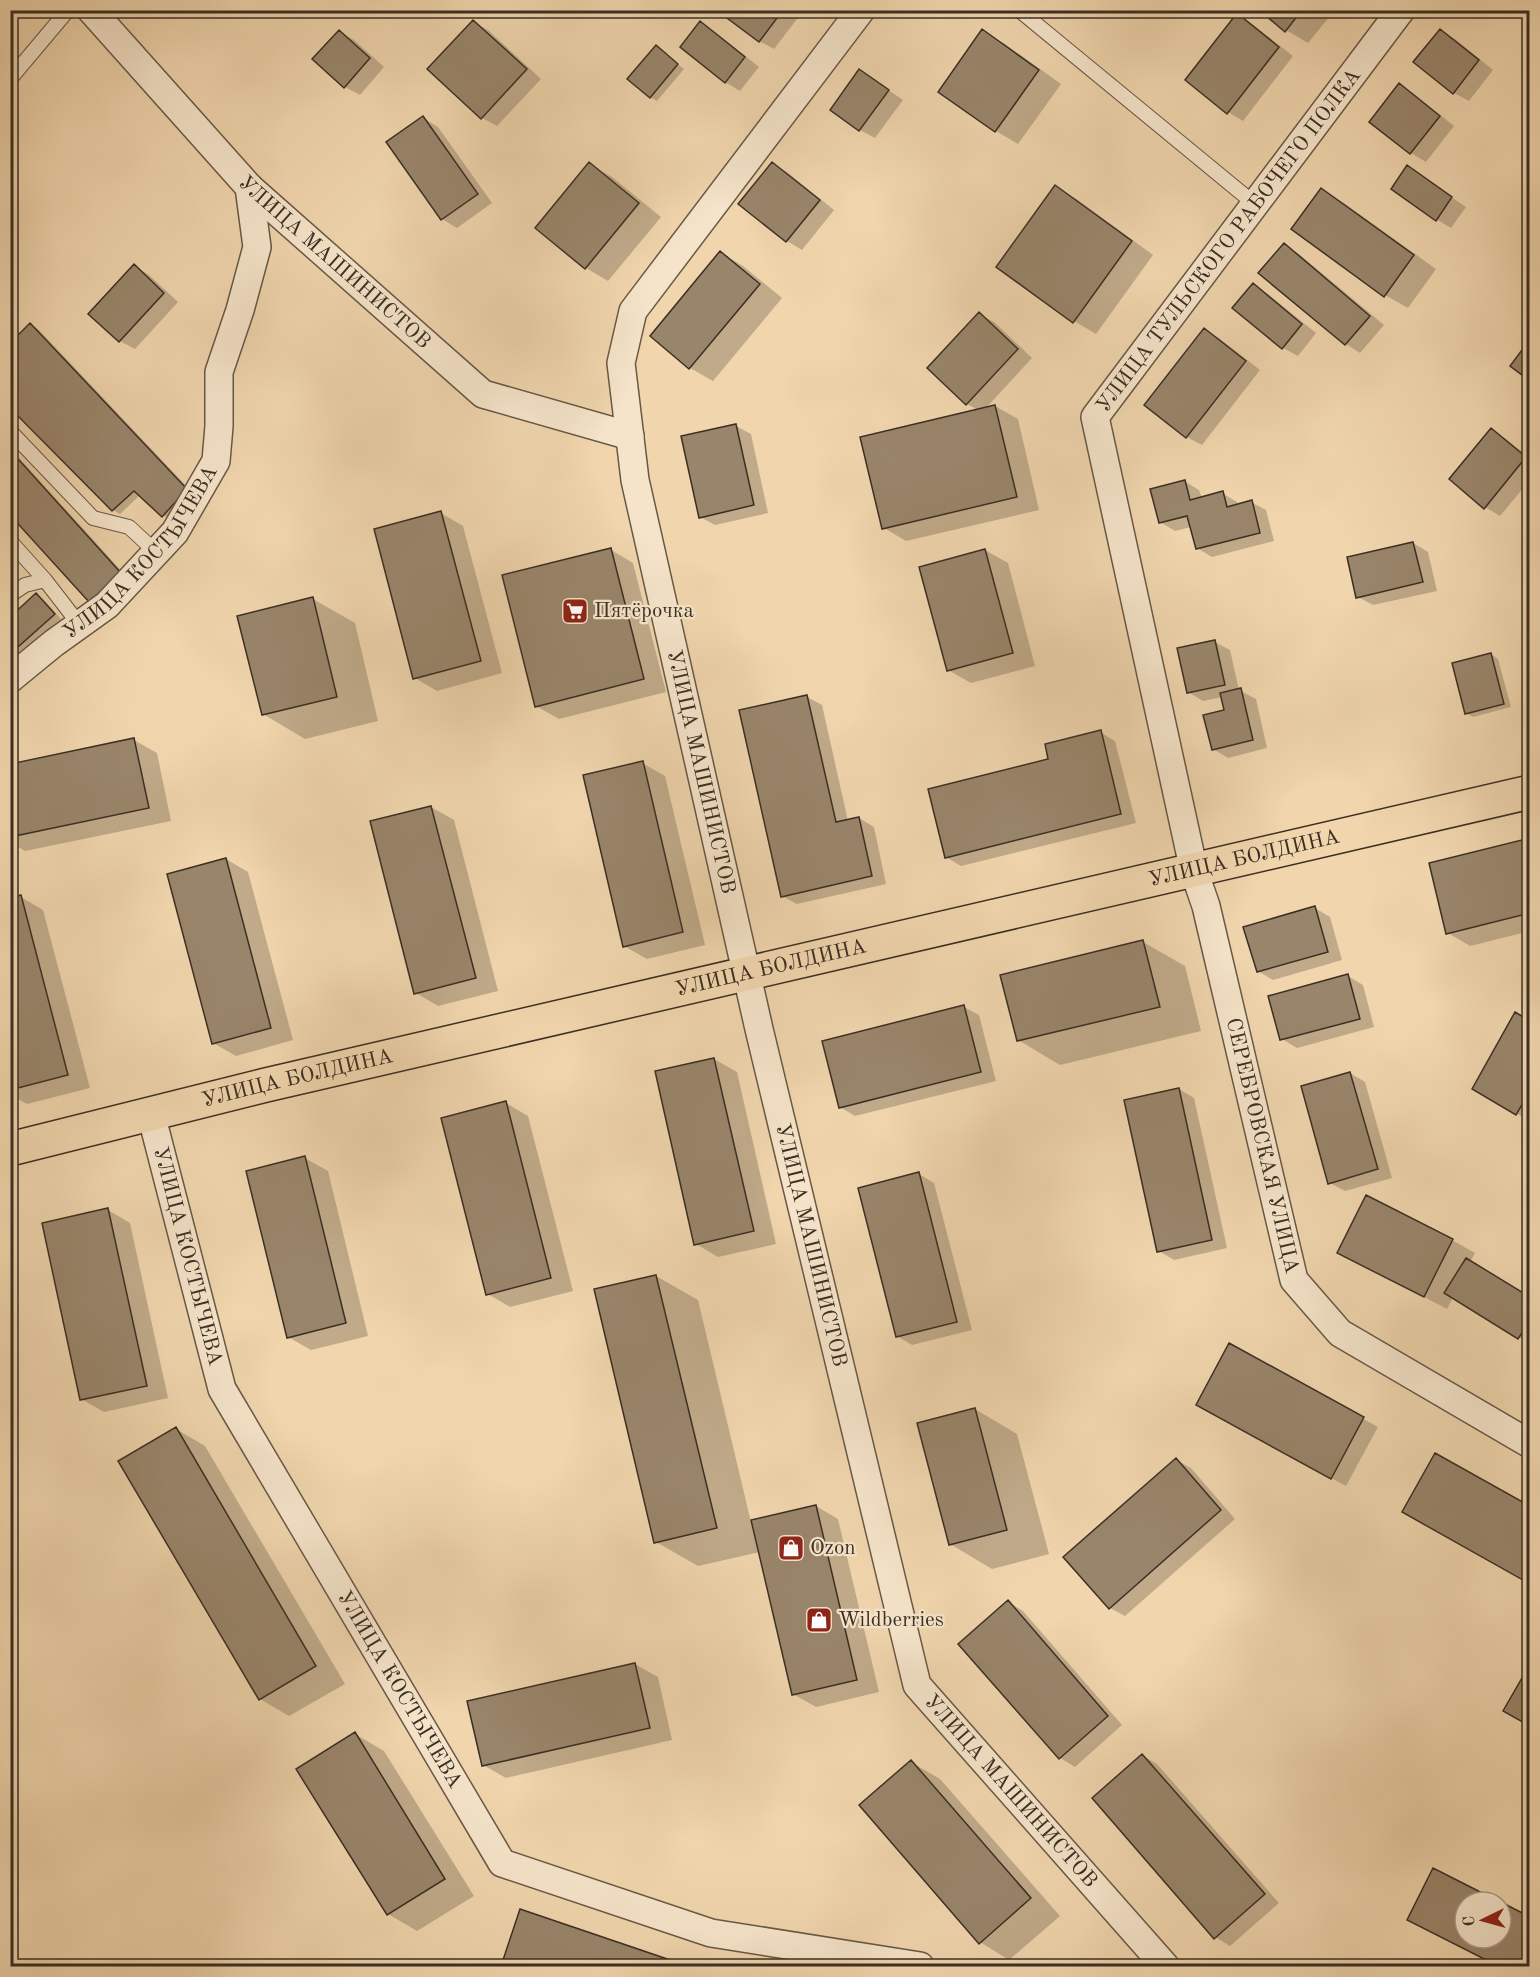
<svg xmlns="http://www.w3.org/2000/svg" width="1540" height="1977" font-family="'Old Standard TT',serif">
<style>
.shadow{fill:#0003}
.building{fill:#99856b;stroke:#3b2f24;stroke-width:1.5}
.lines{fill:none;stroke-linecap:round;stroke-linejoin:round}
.service-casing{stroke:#685846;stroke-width:16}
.minor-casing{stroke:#685846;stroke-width:30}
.primary-casing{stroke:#3b2f24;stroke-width:36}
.service{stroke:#f5e4ca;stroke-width:14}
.minor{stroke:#f5e4ca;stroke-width:27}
.primary{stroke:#f0d5ad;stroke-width:33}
.labels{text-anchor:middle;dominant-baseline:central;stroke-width:4.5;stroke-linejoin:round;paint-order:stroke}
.street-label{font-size:21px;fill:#3b2f24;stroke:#f5e4ca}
.poi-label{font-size:21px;fill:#3b2f24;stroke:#f5e4ca;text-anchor:start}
</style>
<rect width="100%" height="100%" fill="#f0d5ad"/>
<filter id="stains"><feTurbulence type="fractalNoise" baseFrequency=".00333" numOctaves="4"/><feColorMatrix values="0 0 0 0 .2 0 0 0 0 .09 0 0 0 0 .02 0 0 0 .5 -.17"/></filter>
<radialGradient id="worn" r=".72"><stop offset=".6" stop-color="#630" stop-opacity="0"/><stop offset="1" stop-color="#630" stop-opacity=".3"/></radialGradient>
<path class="shadow" d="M734,10h70l-30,39 -15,-8z
M1261,10h74l-27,33 -22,-13z
M1237,15l15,9 41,32 -50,65 -15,-9z
M473,22l15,8 53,49 -44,47 -15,-8z
M700,23l15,9 44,35 -19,24 -15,-9z
M982,31l23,13 56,40 -43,60 -22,-13 -56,-40z
M1440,31l15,8 38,31 -24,31 -15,-8z
M339,32l15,8 30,27 -24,28 -15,-8z
M656,47l28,22 -27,32 -7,-4z
M860,71l43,29 -28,38 -15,-8z
M1400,85l14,9 40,32 -28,36 -15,-9 -40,-32z
M423,118l15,9 54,76 -35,25 -15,-9 -54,-76z
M589,164l23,13 49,40 -53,64 -22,-13z
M772,164l15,8 47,38 -32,40 -15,-9z
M1407,167l59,40 -15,21 -15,-9z
M1056,187l22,13 75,55 -57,79 -22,-13z
M1321,190l23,13 92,66 -28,39 -23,-13 -92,-66z
M1284,245l15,9 85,71 -24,28 -14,-9z
M721,253l22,13 39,32 -69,83 -23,-13 -38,-32z
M134,266l15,9 29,27 -43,47 -15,-8z
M1253,285l15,9 48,39 -18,23 -15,-8z
M979,314l15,8 38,36 -47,51 10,-3 23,13 21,91 -133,31 -22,-13 94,-118 -11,-6z
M31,325l7,4 155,164 -23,26 -7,-4 -23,-20 -20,19 -7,-4z
M1204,330l15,8 41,32 -58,75 -15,-8z
M736,426l15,8 17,79 -53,12 -15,-8z
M1491,430l15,9 24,19v22l-30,36 -15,-9z
M10,448l117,129 -30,28 -87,-92z
M1184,481l15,9 3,8 20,-5 15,9 1,3 13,-3 15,8 8,31 -62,16 -15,-9 -6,-21 -16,4 -15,-9z
M441,513l22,13 39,147 -65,18 -22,-13z
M1413,543l15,9 9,39 -64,14 -15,-8z
M611,550l22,13 33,129 -107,27 -23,-13z
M985,550l23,13 27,103 -64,17 -23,-13z
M36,595l7,4 18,20 -51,45v-45z
M313,599l42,24 23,98 -73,18 -42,-25z
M1215,642l15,8 9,40 17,9 11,49 -39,10 -15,-9 13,-38 -4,-14 -19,4 -15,-9z
M1491,654l7,5 13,48 -38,10 -7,-4z
M807,697l15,8 26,116 11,-3 15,9 12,57 -89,20 -15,-8z
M1100,732l15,9 21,82 -175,43 -15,-9 104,-96z
M134,740l23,13 14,68 -146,30 -15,-9v-77z
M642,763l23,13 40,169 -58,14 -23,-13z
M431,807l23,13 44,171 -60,15 -22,-13z
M1530,840v91l-60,15 -22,-13z
M226,859l22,13 45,168 -57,16 -23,-13z
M21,897l22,13 47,178 -63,16 -17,-9v-196z
M1315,908l15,9 12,43 -69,20 -15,-9z
M1143,942l42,24 16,65 -141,34 -42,-25z
M1348,976l15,9 11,42 -77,21 -15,-9z
M964,1007l15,8 17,66 -141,35 -15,-9z
M1530,1022v99l-56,-32z
M714,1059l23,13 39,172 -58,13 -22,-13z
M1350,1073l15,9 27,96 -47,13 -15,-8z
M1179,1089l15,9 33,150 -53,12 -15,-9z
M506,1103l22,13 45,175 -63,16 -22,-13z
M305,1158l23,13 40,165 -57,14 -23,-13z
M919,1174l15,9 38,147 -60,15 -15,-9z
M108,1210l22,13 38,175 -64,14 -23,-13z
M1452,1240l23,13 -5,9 60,36v46l-77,-47 -6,12 -108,-57z
M656,1276l42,24 53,222 65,-16 22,13 41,173 -63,15 -23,-13 -33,-142 -62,14 -42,-24z
M1229,1345l149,82 -32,59 -134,-73z
M975,1409l42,25 32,120 -57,15 -42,-25z
M176,1429l29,17 140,238 -56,32 -29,-17z
M1176,1460l15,8 44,51 -110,97 -15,-8z
M1008,1602l15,9 99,114 -47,42 -15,-9 -100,-114z
M635,1664l23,13 14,63 -166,38 -23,-13z
M355,1734l29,17 90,145 -57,35 -29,-17z
M1142,1755l15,9 122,139 -49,43 -15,-9z
M911,1762l29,17 120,137 -51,44 -29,-18z
M1433,1870l64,32h-32v36h36l29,-20v48h-32l-89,-46z
M521,1911l157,54 3,1h-179z"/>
<path class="building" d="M732,10h51l-24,32 -32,-24z
M1259,10h43l-17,22z
M1237,13l42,34 -52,67 -42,-34z
M473,20l54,49 -46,50 -54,-50z
M700,21l45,36 -20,26 -45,-36z
M982,29l57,41 -44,62 -57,-40z
M1440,29l39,31 -26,34 -40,-32z
M339,30l31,28 -26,30 -32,-29z
M656,45l22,19 -28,34 -23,-19z
M859,69l30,21 -30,41 -29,-21z
M1399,83l41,33 -30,38 -41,-32z
M423,116l55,78 -37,26 -55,-78z
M589,162l50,41 -54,66 -50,-41z
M772,162l48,38 -34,42 -48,-38z
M1407,165l45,32 -16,24 -45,-32z
M1055,185l77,56 -59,82 -77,-56z
M1321,188l93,67 -30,42 -93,-68z
M1284,243l86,73 -25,29 -87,-72z
M720,251l40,33 -71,85 -39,-33z
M134,264l30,29 -45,49 -31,-28z
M1253,283l49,41 -20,25 -50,-41z
M979,312l39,37 -52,56 -39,-37z
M30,323l157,166 -25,28 -28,-26 -22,20 -102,-103v-65z
M1204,328l42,33 -60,77 -42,-33z
M1530,339v42l-20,-15z
M995,405l22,92 -135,32 -22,-92z
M736,424l18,81 -55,13 -18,-82z
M1491,428l35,29 -42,52 -35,-30z
M10,450l111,123 -32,29 -79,-87z
M1185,480l5,20 33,-9 4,16 25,-7 8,33 -64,16 -9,-33 -28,7 -9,-34z
M441,511l40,150 -68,18 -39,-150z
M1413,542l10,40 -67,16 -9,-41z
M611,548l33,131 -109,28 -33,-132z
M985,549l28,104 -66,18 -28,-104z
M36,593l19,21 -45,40v-37z
M313,597l24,100 -75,18 -25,-99z
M1215,640l10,45 -38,8 -10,-45z
M1491,653l13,51 -39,10 -13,-51z
M1241,688l12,52 -41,10 -9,-35 21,-5 -4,-17z
M807,695l29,127 23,-5 13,59 -91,21 -42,-187z
M1101,730l20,84 -176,44 -17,-69 120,-30 -3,-15z
M134,738l15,70 -139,29v-73z
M643,761l40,171 -60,15 -40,-172z
M431,806l45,172 -62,16 -44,-173z
M1530,838v75l-84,21 -17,-71z
M226,858l45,170 -59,16 -45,-170z
M21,895l47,180 -58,15v-192z
M1315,906l13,46 -71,20 -14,-45z
M1143,940l17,67 -143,34 -17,-66z
M1348,974l12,45 -80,21 -12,-44z
M964,1005l17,67 -142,36 -17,-67z
M1515,1012l15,9v70l-14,24 -44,-26z
M714,1058l40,173 -60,14 -39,-174z
M1350,1072l28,97 -50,15 -27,-98z
M1179,1088l33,152 -55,12 -33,-152z
M506,1101l45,177 -65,17 -45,-177z
M305,1156l41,167 -59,15 -41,-167z
M919,1172l38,150 -61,15 -38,-149z
M1366,1195l87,44 -29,58 -87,-44z
M108,1208l39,178 -67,14 -38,-177z
M1466,1258l64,39v23l-12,19 -74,-46z
M656,1275l61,253 -63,15 -60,-254z
M1229,1343l135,74 -33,62 -135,-74z
M975,1408l32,122 -58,15 -32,-122z
M176,1427l140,239 -57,34 -141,-239z
M1435,1453l95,53v78l-128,-72z
M1176,1458l45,52 -112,99 -46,-52z
M816,1505l41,175 -65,15 -41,-175z
M1008,1600l100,116 -49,43 -101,-115z
M635,1663l15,65 -168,38 -15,-65z
M1530,1664v62l-27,-15z
M355,1732l90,147 -58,36 -91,-146z
M1142,1754l123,140 -51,45 -122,-141z
M911,1760l120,138 -52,46 -120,-139z
M1433,1868l67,34h-35v36h36v-36l29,15v49h-32l-91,-46z
M520,1909l159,54 -2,3h-176z"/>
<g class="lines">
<defs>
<path id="service" d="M1019,10l237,195
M10,79l58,-69
M10,431l83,87 36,9 27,25
M10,541l35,39
M10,595l15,-10 20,-5 34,44"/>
<g id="minor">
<path id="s1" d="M91,10l158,177 234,207 147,42"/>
<path id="s2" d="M861,10l-228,301 -12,52 14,117 124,549 158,656 248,281"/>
<path id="s3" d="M1401,10l-306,407 99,454 12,35 88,374 46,53 190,111"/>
<path id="s4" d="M10,679l44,-36 53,-38 68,-73 41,-71 3,-35v-54l21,-62 17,-63 -8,-60"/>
<path id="s5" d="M151,1114l71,275 280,474 209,70 209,33"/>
</g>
<g id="primary">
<path id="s6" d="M10,1149l256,-64 1264,-293"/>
</g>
</defs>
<use href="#service" class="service-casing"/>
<use href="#minor" class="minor-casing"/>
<use href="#primary" class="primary-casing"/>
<use href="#service" class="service"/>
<use href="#minor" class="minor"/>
<use href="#primary" class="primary"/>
</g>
<defs>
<symbol id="supermarket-square" viewBox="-11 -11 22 22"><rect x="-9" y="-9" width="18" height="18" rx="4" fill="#8f2418" stroke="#f5e4ca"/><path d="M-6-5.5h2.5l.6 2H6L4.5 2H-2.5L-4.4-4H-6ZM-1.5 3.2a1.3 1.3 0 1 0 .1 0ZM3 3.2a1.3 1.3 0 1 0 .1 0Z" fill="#fff"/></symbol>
<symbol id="shop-square" viewBox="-11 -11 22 22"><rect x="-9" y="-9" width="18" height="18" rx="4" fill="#8f2418" stroke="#f5e4ca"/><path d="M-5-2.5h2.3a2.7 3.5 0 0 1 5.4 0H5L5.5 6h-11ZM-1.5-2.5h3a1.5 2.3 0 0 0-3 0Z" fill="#fff"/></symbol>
</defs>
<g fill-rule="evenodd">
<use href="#supermarket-square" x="560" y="596" width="30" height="30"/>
<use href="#shop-square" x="776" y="1533" width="30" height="30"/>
<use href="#shop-square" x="804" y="1605" width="30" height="30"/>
</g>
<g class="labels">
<g class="street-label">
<text transform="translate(1229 241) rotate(-53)">УЛИЦА ТУЛЬСКОГО РАБОЧЕГО ПОЛКА</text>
<text stroke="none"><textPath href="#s1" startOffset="351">УЛИЦА МАШИНИСТОВ</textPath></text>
<text stroke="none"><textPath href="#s4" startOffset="184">УЛИЦА КОСТЫЧЕВА</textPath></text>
<text stroke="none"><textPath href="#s2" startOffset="848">УЛИЦА МАШИНИСТОВ</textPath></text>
<text stroke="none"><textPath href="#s6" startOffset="1268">УЛИЦА БОЛДИНА</textPath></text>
<text stroke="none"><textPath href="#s6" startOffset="782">УЛИЦА БОЛДИНА</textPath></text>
<text stroke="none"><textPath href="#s6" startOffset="296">УЛИЦА БОЛДИНА</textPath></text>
<text stroke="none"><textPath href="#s3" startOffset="1257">СЕРЕБРОВСКАЯ УЛИЦА</textPath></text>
<text stroke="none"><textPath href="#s2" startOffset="1334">УЛИЦА МАШИНИСТОВ</textPath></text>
<text stroke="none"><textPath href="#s5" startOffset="147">УЛИЦА КОСТЫЧЕВА</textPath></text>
<text stroke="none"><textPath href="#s5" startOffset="633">УЛИЦА КОСТЫЧЕВА</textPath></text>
<text stroke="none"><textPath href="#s2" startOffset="1928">УЛИЦА МАШИНИСТОВ</textPath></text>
</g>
<g class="poi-label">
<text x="594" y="611">Пятёрочка</text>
<text x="810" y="1548">Ozon</text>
<text x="838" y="1620">Wildberries</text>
</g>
</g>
<rect width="1540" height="1977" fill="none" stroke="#f0d5ad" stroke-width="36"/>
<rect x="12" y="12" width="1516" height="1953" fill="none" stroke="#3b2f24" stroke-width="3"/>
<rect x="18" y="18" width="1504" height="1941" fill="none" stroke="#3b2f24" stroke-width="1.5"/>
<g transform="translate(1483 1920) rotate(265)"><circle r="28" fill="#f5e4ca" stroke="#ab9c88" stroke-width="1.5"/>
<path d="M0-4.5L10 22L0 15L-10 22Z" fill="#8f2418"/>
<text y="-9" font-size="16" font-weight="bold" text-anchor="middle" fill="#3b2f24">С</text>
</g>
<rect width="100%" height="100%" filter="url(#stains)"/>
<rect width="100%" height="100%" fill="url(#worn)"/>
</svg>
